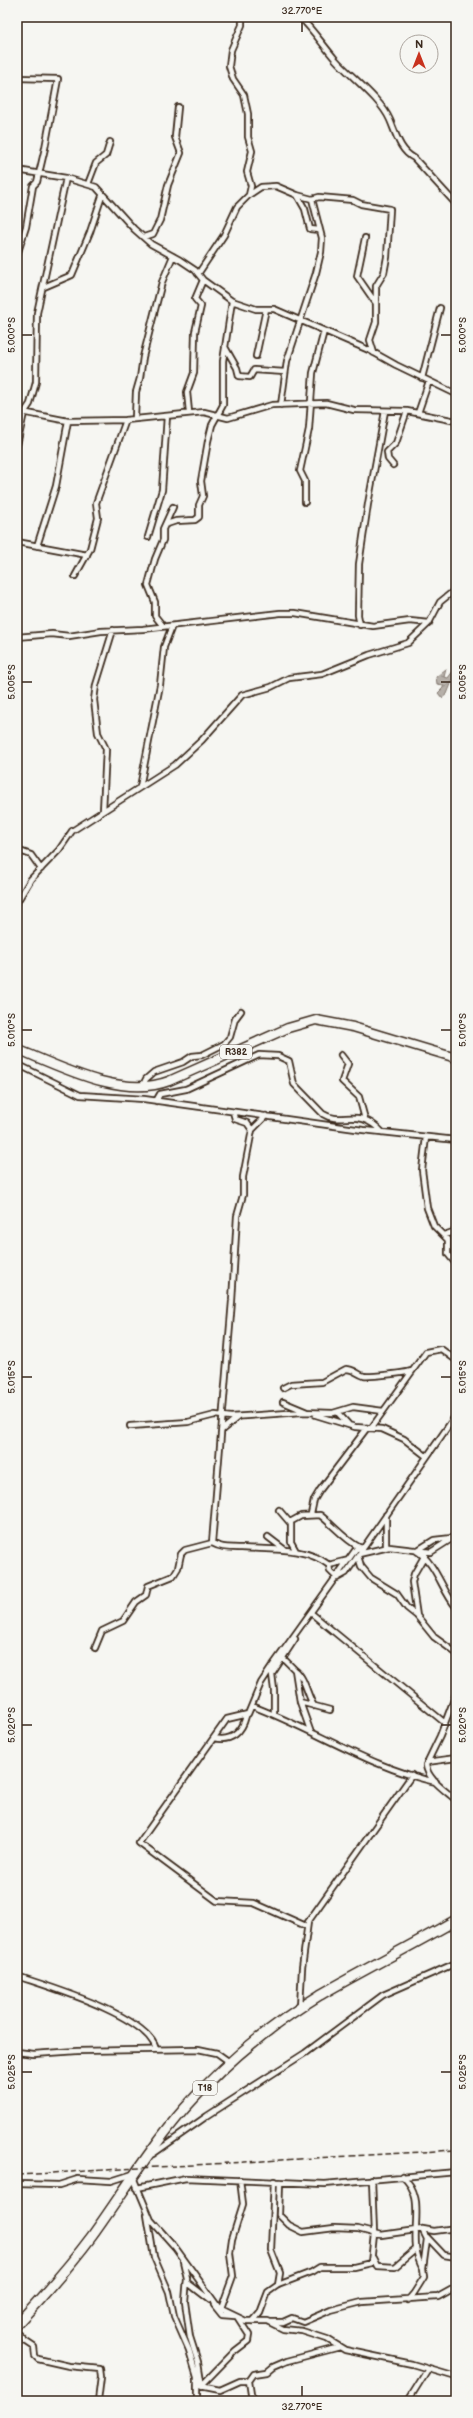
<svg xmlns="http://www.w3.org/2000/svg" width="473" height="2418" font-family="'Balsamiq Sans',sans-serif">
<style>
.water{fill:url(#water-waves);stroke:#857a71}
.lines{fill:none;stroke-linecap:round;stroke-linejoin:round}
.street-casing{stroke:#3b2a1e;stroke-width:8}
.primary-casing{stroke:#3b2a1e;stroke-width:11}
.highway-casing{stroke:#3b2a1e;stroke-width:12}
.street{stroke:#f6f6f2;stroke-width:4.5}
.primary{stroke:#f6f6f2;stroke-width:8}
.highway{stroke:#f6f6f2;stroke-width:9}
.rail{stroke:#3b2a1e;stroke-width:1.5;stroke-dasharray:6 3;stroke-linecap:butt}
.ticks{fill:none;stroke:#3b2a1e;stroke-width:1.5}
.labels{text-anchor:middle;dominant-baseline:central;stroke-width:3;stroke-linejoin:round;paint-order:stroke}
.shield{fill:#f6f6f2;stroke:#73675e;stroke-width:1}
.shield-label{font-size:9px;font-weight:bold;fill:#3b2a1e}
.neatline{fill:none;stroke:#3b2a1e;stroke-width:1.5}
.ticks-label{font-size:10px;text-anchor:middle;fill:#3b2a1e}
</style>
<defs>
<pattern id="water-waves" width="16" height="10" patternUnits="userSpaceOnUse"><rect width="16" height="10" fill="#b6b0a9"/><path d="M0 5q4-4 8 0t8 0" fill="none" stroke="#958f89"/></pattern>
</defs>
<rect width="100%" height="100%" fill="#f6f6f2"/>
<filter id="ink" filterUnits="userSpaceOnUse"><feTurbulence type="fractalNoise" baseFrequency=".025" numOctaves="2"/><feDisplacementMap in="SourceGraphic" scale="8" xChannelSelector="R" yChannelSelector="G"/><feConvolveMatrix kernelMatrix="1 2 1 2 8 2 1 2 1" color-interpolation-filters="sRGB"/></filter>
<g filter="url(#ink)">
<path class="water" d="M456,667v11l-3,1 -6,15 -5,4 -4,-5 5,-5v-3l-6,-1 -1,-7 10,-8 -2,8 4,1z"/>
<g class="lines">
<defs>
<path id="street" d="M242,17v8l-11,25 -2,16 4,13 11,16 4,19v23l4,14 -5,21 4,14 -2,9
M300,17c13,13 23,28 35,42 15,17 46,40 55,61 6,14 10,31 24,38l42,46
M17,78l41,1 -13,69 -8,34 -4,4 -7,41 -9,28
M17,170l49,8 30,9 38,42 17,15 29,16 15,10 8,10 29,21 24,8h18l97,42 25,14 60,29
M88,184l8,-21 10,-8 4,-13
M297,195l15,4 7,-2 34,3 8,4 29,5 -3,48 -3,16 -8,13v36l-6,18 4,13
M144,237l9,-3 7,-14 8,-35 13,-32 -6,-16 3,-30
M365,238l-8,38 18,26
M198,274l26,-39 13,-28 12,-12 12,-8 15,-1 21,9 8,14 5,20 9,1
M44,287l28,-12 18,-43 12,-36
M225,347l12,21 2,8 11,1 4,-7 31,2
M256,356l10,-47
M422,378l18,-70
M281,405l6,-44 29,-88 5,-21 1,-14 -10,-39
M17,411l51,10 58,-1 78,-8 24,6 44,-13 54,-2 28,7 53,1 49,10
M189,412l-2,-20 7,-19 1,-41 6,-26 -6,-7 8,-19
M418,413l11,-32
M135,418l1,-26 4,-14 3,-21 19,-75 11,-26
M17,445l7,-32 6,-9 6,-22 1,-69 29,-135
M393,465l-5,-6 -1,-7 9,-9 11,-32
M305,502v-21l-5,-10 9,-42 4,-56 11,-42
M167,524l9,-3 19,-1 4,-3v-12l4,-9 -2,-15 7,-40 4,-16 11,-20v-44l9,-60
M148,537l14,-47 5,-74
M17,542l70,13
M37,546l19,-60 12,-65
M75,576l15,-27 8,-31 -2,-15 30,-83
M360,625l-2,-10 1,-51 9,-60 17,-93
M163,626l-8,-10v-14l-7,-17 7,-26 8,-19v-11l10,-22
M17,637l35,-3 17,2 32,-5 42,-2 137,-16h15l78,13 37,-5 19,2
M140,787l20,-102 4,-38 8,-21
M103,811l3,-62 -8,-16 -4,-33 2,-15 17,-55
M17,850l14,5 10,14
M17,902l14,-23 28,-29 13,-19 103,-66 27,-25 40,-45 29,-8 18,-9 33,-4 47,-19 39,-12 21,-20 11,-21 16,-13
M341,1055l7,9 -6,17 17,16 6,22
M17,1064l63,31 64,4 219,31 93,10
M142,1087l4,-8 8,-7 29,-10 9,-6 10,-1 22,-11 6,-7 5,-18 6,-8
M156,1101l4,-7 26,-5 73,-34 19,1 11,5 5,23 29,30c19,12 35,-8 59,18
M233,1112l2,7 12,4 5,7
M426,1137l-4,33 5,38 7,18 14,14v14l8,10
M444,1235l12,-4
M283,1388l8,-4 31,-2 24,-13c8,0 11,5 18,7 5,1 42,-3 47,-5
M283,1402l24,10
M338,1413l11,12
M316,1415l39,12 27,2 22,10 22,17
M130,1426l58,-4 27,-7 16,2 71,-5 31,1 20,-6 30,4
M372,1427l54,-75 15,-3 15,11
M222,1430l16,-13
M279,1510l12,14v18l5,9
M311,1514l3,-14 6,-10 47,-62
M290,1522l11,-6 19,-1c13,10 25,25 39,32
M268,1537l17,13
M212,1543l20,-242 5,-85 6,-21v-18l9,-47 14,-14
M386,1547v-32
M415,1550c21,12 26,39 41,57
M418,1550l16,-10 18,-2
M359,1554l30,-7 42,5 25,-16
M358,1556l3,10 10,12 26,16 10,14 10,8 17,21 22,16
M329,1565l1,6 7,7 9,-5 110,-158
M311,1613l134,110
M417,1616l-5,-34 2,-8 11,-19
M95,1648l7,-17 21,-10 13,-19 10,-7 2,-9 25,-10 5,-8 3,-14 4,-4 27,-7c11,6 18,4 30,5 28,2 63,-2 87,17l20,-5
M282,1657l13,13 5,32 10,28
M295,1670c10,7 12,25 19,36
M456,1694l-16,42 -14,29c1,14 20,26 30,35
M300,1702l30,8
M252,1706c62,23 118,62 184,76
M274,1714v-24l-2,-16 23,-35
M214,1738c18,4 28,-6 32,-22
M427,1762l29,-4
M306,1926l-52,-23 -37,-2 -78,-58 88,-124 21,-5 13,-31 12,-18 83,-116 8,-2
M17,1976c32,11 130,39 139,73
M300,2007l2,-39 6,-46 104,-147
M17,2052l17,2 43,-3 121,-2 19,4 14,10
M153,2154l54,-38 98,-63 78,-58 73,-32
M402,2176c29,24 2,61 21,93
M133,2177l18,43 24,27 44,61 27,13h21l16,8 19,2 25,8 18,11 67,14 44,13
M274,2181l-3,69 9,23 -2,12
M280,2182l-1,33 10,10 14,7 31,-4 24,1 23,6 42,-6 11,2 22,-3
M17,2184l42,1 19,-6 33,2 22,-7
M137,2188l49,-10 139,6 131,-12
M147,2215l7,42 15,35 5,24 15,34 8,27v24
M427,2237l17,18 12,2
M373,2258l4,8 18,1 20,-17
M183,2261l4,17 -2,24 5,35 8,25 4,25
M188,2283l22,17
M408,2300l6,-7 10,-16 -1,-8 4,-30 -5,-10
M214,2305l8,10 13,1
M221,2309l12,-33 -3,-23 2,-14 11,-35 -3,-24
M253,2321l7,-8 8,-21 10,-7 34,-13 8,-5h34l17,-4 3,-29 -2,-55
M269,2322h14l9,-4 11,4 28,-12 31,-8 76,-5 18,-10
M18,2334l7,7 9,6 1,9 3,3 31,7 31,3 1,8 -3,24
M249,2381l5,-7 13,-2 6,-5 14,-6 53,-14
M200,2386l20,4 20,-9h9l3,20
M201,2386l34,-35 13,-10 1,-6 -11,-17
M408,2401l20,-32"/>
<path id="primary" d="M17,1049c44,18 105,50 152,32l119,-53 28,-8 37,7 103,31"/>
<path id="highway" d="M17,2324c26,-28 52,-57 75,-88 31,-43 58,-88 93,-128 38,-43 86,-83 135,-113 45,-26 91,-49 136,-75"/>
</defs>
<use href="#street" class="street-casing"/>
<use href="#primary" class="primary-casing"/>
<use href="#highway" class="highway-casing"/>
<use href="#street" class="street"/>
<use href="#primary" class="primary"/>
<use href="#highway" class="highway"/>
<path class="rail" d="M17,2175l439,-25"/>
</g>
</g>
<path class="ticks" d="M302,22v10M22,335h10M441,335h10M22,682h10M441,682h10M22,1030h10M441,1030h10M22,1377h10M441,1377h10M22,1725h10M441,1725h10M22,2072h10M441,2072h10M302,2386v10"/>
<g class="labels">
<g class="shield">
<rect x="220" y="1045" width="32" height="14" rx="3"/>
<rect x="193" y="2081" width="24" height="14" rx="3"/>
</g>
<g class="shield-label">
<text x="236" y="1052">R382</text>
<text x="205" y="2088">T18</text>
</g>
</g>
<rect width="473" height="2418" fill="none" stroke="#f6f6f2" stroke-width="44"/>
<g transform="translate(419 54)"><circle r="19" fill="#f6f6f2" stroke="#aba49d"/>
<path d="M0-3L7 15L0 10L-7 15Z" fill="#c8321e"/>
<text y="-6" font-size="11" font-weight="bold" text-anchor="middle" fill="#3b2a1e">N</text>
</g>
<rect x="22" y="22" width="429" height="2374" class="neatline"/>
<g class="ticks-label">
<text x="302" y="14">32.770°E</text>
<text transform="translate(11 335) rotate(-90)" y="4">5.000°S</text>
<text transform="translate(462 335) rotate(-90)" y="4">5.000°S</text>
<text transform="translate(11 682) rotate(-90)" y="4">5.005°S</text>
<text transform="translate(462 682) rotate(-90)" y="4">5.005°S</text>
<text transform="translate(11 1030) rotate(-90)" y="4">5.010°S</text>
<text transform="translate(462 1030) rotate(-90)" y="4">5.010°S</text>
<text transform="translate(11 1377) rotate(-90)" y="4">5.015°S</text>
<text transform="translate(462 1377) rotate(-90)" y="4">5.015°S</text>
<text transform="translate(11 1725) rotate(-90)" y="4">5.020°S</text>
<text transform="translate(462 1725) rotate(-90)" y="4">5.020°S</text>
<text transform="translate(11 2072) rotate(-90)" y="4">5.025°S</text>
<text transform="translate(462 2072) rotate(-90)" y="4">5.025°S</text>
<text x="302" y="2410">32.770°E</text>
</g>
</svg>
